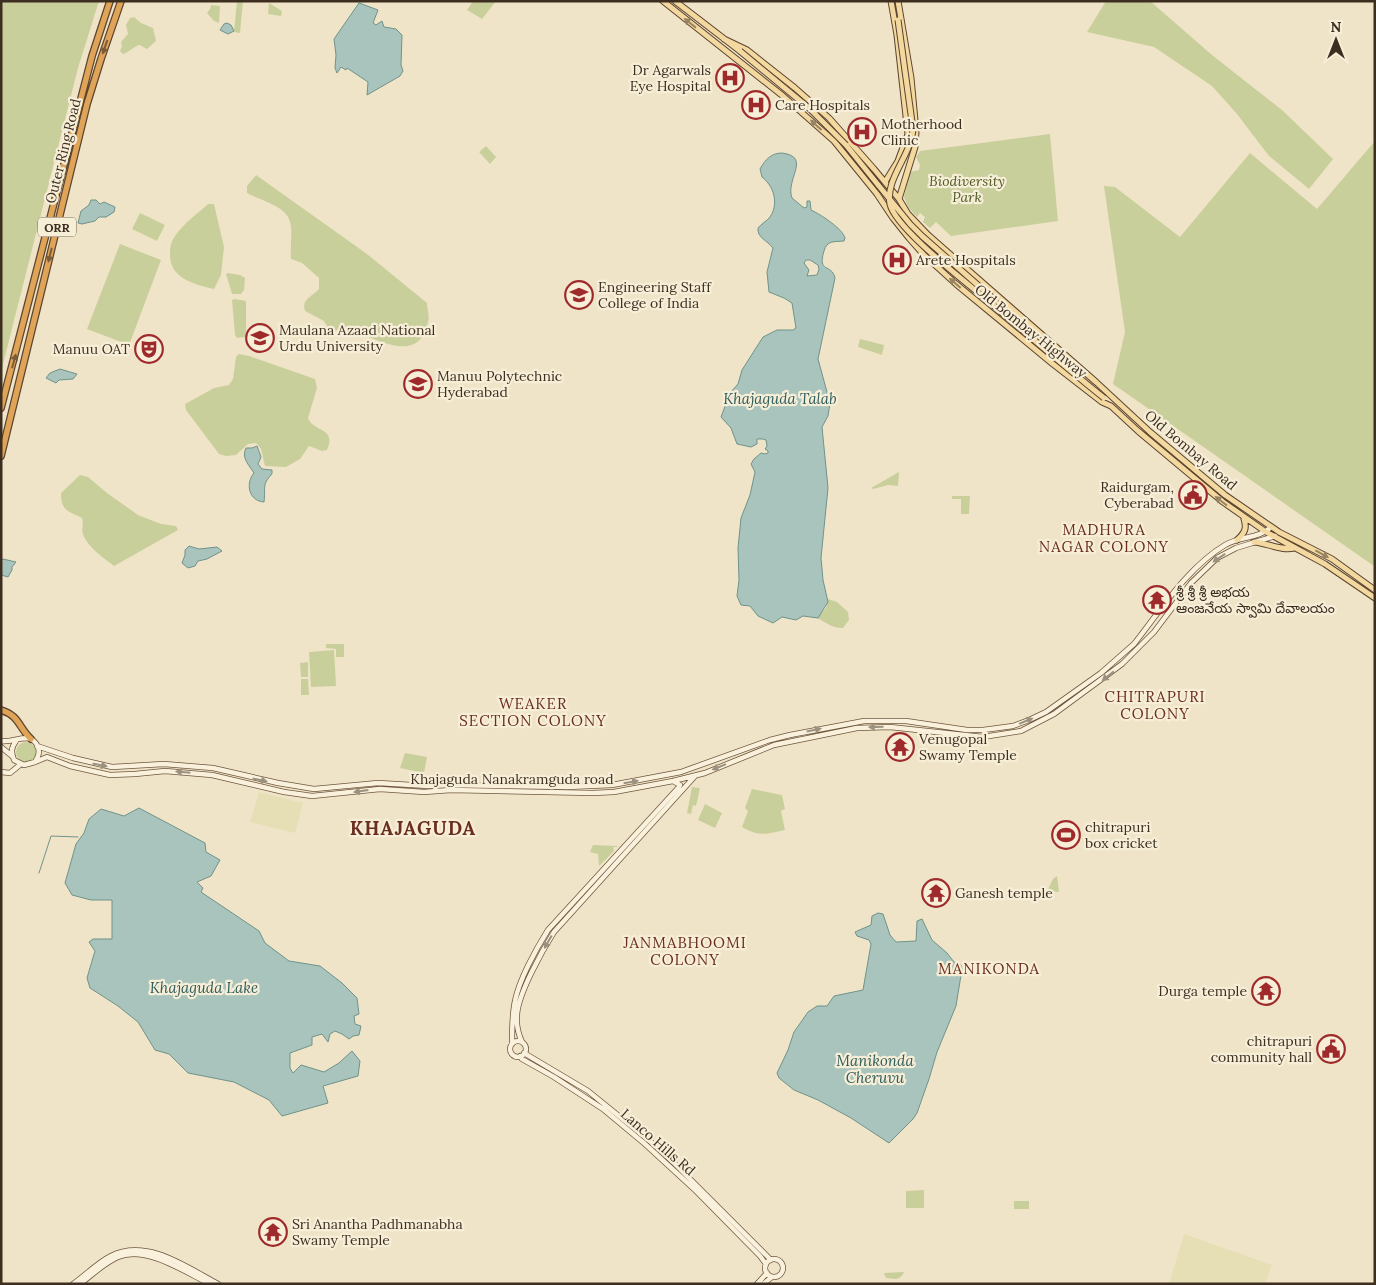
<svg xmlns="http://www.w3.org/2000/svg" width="1376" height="1285" font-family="Lora,'Noto Sans Telugu',serif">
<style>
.farmland{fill:#e6deb5}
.green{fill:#c9cf9b}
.water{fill:#a9c4bc;stroke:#6f938a;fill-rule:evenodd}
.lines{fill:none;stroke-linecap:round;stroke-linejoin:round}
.stream{stroke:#6f938a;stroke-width:1}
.secondary-casing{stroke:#6f573f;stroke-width:6}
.primary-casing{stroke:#5b4430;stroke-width:7}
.highway-casing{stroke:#5b4430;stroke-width:8}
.secondary{stroke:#faf1dc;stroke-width:4.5}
.primary{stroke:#f3d9a0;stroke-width:5}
.highway{stroke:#e0a458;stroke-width:5.5}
.primary-bridge-casing{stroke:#5b4430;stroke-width:7;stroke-linecap:butt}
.primary-bridge{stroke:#f3d9a0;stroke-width:5}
.oneway{fill:#988460}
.oneway2{fill:#7e5d36}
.oneway3{fill:#9c907e}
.labels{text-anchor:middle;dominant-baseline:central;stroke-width:4.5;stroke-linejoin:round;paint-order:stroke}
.shield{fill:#f7eed8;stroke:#756857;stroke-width:1}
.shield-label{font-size:12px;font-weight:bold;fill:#3d2e20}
.poi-label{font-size:14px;fill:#3d2e20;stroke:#f7eed8;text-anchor:start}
.street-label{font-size:14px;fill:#3d2e20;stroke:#f7eed8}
.park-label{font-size:14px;font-style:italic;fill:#4d5a26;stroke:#f7eed8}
.water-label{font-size:15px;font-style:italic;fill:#2f5d5a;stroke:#f7eed8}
.neighbourhood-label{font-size:15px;letter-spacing:1px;fill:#6b2e1e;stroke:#f7eed8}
.district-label{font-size:19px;font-weight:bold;letter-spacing:1px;fill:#6b2e1e;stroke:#f7eed8}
</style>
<rect width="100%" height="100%" fill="#f0e4c8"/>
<path class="farmland" d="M259,792l44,11 -8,30 -45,-11z
M1184,1234l88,31 -7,19h-96z"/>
<path class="green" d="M1,1h98l-21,67 -77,304z
M237,1h6l-3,32 -6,-1z
M473,1h23l-14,18 -15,-9z
M1106,1h44l62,54 70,55 51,49 -24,30 -40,-33 -32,-42 -25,-28 -58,-39 -67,-15z
M269,3l13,8 -1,5 -13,-2z
M211,5l9,1 -1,17 -5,-2 -7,-8 3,-4z
M134,17l7,6 12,5 3,13 -9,8c-3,-1 -5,-3 -7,-4 -2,-1 -13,8 -17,9l-3,-3 2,-5 -1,-4 7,-8 -2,-9 4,-7z
M1050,134l8,87 -107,15 -15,-14 -6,6 -7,-6 2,-5 -5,-4 -3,4 -9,-10 -4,-10 6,-25 9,-2 1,-5 -4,-8 4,-6z
M1375,141v424l-1,1 -261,-182 12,-52 -21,-146 11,1 65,50 70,-84 67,56z
M486,146l10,11 -6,7 -11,-12z
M256,175l111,79 60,49c0,6 3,13 1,19 -9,45 -53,15 -79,8 -7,-2 -12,1 -19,1l-6,-10 -19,-10c-4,-12 7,-14 14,-22v-11l-17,-15 -11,-4c-1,-11 1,-21 0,-32 -1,-21 -28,-25 -44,-34v-7z
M208,204h6l10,43 -3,28 -7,14c-19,-4 -45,-11 -44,-35 0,-7 1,-12 5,-18 9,-13 22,-22 33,-32z
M140,213l25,12 -8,16 -25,-12z
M120,244l41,16 -32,85 -42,-16z
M228,273l12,2 5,3 -1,12 -3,4h-9l-6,-20z
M235,299l11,2v34l-1,2 -8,1 -2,-3 -3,-35z
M860,339l24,6 -2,10 -24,-8z
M239,354l10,2 66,23 2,9 -9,30c6,15 29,9 19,32l-5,1 -13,-5 -9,13 -14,8 -21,-1 -4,-17 -5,-6 -8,1 -12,11 -10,1 -7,-2 -33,-44 -1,-6 29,-16 15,-3 4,-6 3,-22z
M899,472l-1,14 -10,-1 -15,4 -2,-1z
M80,475l8,2 19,16 31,22 23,9 15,2 2,4 -64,36c-10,-8 -27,-19 -31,-32 -2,-5 1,-10 -1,-16 -14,-7 -21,-7 -21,-25z
M952,496h18l-1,18h-8v-15h-9z
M828,599l9,3 11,10 1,8 -6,8c-9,1 -18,-6 -26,-10l9,-10z
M326,644h18v13h-8v-8l-10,-1z
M334,650l2,36 -25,1 -2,-35z
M308,662v15h-7l-1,-14z
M301,679h7l1,16h-8z
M16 752a10 10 0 1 1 20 0a10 10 0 1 1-20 0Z
M405,753l22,4 -3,16 -24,-5z
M692,787l8,1 -4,18 -3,-1 -2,9 -4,-1z
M752,789l30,6 3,14 -4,2 4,19c-19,4 -26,7 -43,-3l6,-16 -3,-3z
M705,804l17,9 -7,15 -17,-8z
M1060,826h11l1,18h-12z
M593,845l25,1 -1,1h-4l1,4 -15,15 -1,-12 -8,-2z
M1057,876l2,16 -12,-1 6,-12z
M924,1190v18h-18v-17z
M1014,1201h15v8h-15z
M904,1272c-4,9 -9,7 -18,6l-2,-5z"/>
<path class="water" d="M359,3l19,7 -5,13 3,2 6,-4 2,6 12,2 6,6 -1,30 2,6 -3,5 -33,19 1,-13 -21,-14 -1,2 -5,-3 -4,6 -2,-5 1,-13 -2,-16z
M227,23l4,2 3,6 -6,3 -8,-4 4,-6z
M782,153c30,4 3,26 10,45l12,10 3,-1v-6h3l1,9c9,4 32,19 34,28l-1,3c-10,1 -17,-1 -20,10 -7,23 8,12 11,27l-17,81 12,44 -2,13 -6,11 6,61 -7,70 2,22 5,22 -10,16 -15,-2 -7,4 -14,-3 -9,6 -15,-7 -8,-10 -9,-1 -4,-9 2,-16 -1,-32 3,-30 9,-23 5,-23 -4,-8 3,-5 7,-6 4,1 3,-1v-2l-3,-2 2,-3 -1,-6 -3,-1h-6v5l-6,3 -14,-3 -6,-16 -10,-11 9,-24 8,-9 4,-14 21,-33 14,-7h16l3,-2 -4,-25 -8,-5 -15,-6 -2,-20 6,-24c-6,-8 -16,-10 -15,-20 3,-4 9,-7 12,-11 9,-13 4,-31 -8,-40l-2,-8c5,-9 11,-16 22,-16zM806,260h4l8,5 1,4 -2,6 -10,1 2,-6 -5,-7z
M91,200h5l4,4 4,-2 11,5 -1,5 -8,5h-7l-4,4 -13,3 -4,-1 3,-12 8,-6z
M60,369l17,5 -4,5 -14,1 -3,3 -10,-5 4,-5z
M257,446l4,11 -3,7 4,5 10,1v4c-11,11 -6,15 -8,28 -15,-1 -19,-18 -10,-29 -5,-8 -13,-15 -8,-25h6z
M189,546l10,3 18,-2 5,4 -15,8 -9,2 -3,5 -7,2 -6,-5 3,-8v-5z
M3,559l13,3 -4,5v3l-4,7 -7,-2v-14z
M139,808l66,35 1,9 14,8 -9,16 -14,6 6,6 -2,4 58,39 6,12 24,18 31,5 22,17 15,15 2,16 -5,2 1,8 6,2 -2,9 -6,1 -4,3 -7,-5 -7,-3 -5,3 -2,8 -6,-8 -10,3v8l-22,8v15l3,5 8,-8 23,7 15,-9 13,-12 8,10 -2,15 -35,10 5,17 -46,13 -13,-16 -35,-18 -46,-9 -19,-19 -14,-4 -17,-28 -20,-16 -28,-18 -3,-10 8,-27 -6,-9 4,-3h19v-39h-21l-19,-5 -7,-12 11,-39 8,-11 5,-14 12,-10 23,7z
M878,913l5,1 7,21 6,7 20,-1 1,-20 5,-2 10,21 15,13 7,9 7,3 1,4 -6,37 -19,46 -8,27 -12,34 -4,6 -24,24 -38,-25 -33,-18 -24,-10 -15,-12 -2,-5 11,-23 6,-18 14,-20 9,-6h10l7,-10 29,-6 8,-46 -2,-4 -12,-4 -2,-4 16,-7 1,-9z"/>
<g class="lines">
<path class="stream" d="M39,873l12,-37 27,1"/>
<defs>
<path id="secondary" d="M1,741c14,2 30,-11 37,6 2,6 0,10 -3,15l-11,3 -10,-5c-3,-8 -3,-12 2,-19
M37,746l36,12 39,9 52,-3 49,4 65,15 36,6 64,-6 51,3 21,-1 117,2 45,-2 69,-13 89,-32 20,-5 74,-14h42l61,9h16l30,-4 16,-6 17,-8 55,-39 33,-29c26,-33 54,-77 91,-99 15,-9 34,-6 46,-18
M1,747l11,9
M35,762l12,-5 23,9 40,9 25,-1 30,-3 47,4 72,17 28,4 68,-7 44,3 27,-2 142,3 21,-1 59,-11 32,-8 69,-28 83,-17 33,-1 93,10 38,-6 33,-17 68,-50 32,-32 37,-49 26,-25 19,-10 39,-12
M1,772l9,1 11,-9
M510 1049a8 8 0 1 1 16 0a8 8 0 1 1-16 0Z
M522,1042c-4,-9 -6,-17 -5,-27 1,-21 25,-64 37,-83l141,-156
M512,1044c0,-15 0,-29 3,-43 4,-21 21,-52 33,-71l131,-143 1,-2 -7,-4
M524,1053l64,38 74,60 109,109
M520,1056l2,3 32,18 49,32 42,35 49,45 66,67 6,8
M765 1268a9 9 0 1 1 18 0a9 9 0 1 1-18 0Z
M73,1284c13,-9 24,-21 38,-28 36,-18 75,11 107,28
M80,1284c12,-9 24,-21 38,-27 28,-12 67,15 92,27
M757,1284l10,-11
M763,1284l9,-7"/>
<path id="primary" d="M663,1l120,95 51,45 43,53 16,24 16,20 15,17 32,29 97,80 49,38 9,4 27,25 85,71 43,30 59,32 50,34
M675,1l65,50
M898,1l13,77 5,53 -1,16 -16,52
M724,39l23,11 48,38 34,30 45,51 25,30 9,15 20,21 168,147 54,50 75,63 54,37 53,27 43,31
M846,145l33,41
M885,182l13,-21 10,-27 -11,-99 -6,-34
M1237,540c8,-7 10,-12 7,-21
M1254,542c13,1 27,9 40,6"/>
<path id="highway" d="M1,408l91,-352 18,-55
M1,456l86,-352 14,-45 20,-58
M1,710c19,6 17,17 30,29"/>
</defs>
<use href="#secondary" class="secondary-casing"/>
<use href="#primary" class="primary-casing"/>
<use href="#highway" class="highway-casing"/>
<use href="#secondary" class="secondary"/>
<use href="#primary" class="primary"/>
<use href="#highway" class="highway"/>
<defs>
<path id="primary-bridge" d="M898,20l15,109c-2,27 -28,50 -23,75 5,24 76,78 97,96 39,33 77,66 117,98
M740,51l70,58 36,36
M879,186l31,38 12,12 74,65"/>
</defs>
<use href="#primary-bridge" class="primary-bridge-casing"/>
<use href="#primary-bridge" class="primary-bridge"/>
</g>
<defs><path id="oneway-solid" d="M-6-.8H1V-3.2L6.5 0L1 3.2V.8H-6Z" transform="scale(1.25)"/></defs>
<g class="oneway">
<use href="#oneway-solid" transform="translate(690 23) rotate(-142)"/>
<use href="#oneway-solid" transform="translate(816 125) rotate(-138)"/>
<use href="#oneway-solid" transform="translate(955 283) rotate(-139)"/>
<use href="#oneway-solid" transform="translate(1221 501) rotate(-143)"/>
<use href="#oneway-solid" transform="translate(1322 554) rotate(29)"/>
</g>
<g class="oneway2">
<use href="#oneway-solid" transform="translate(105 47) rotate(109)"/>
<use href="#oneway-solid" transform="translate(50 255) rotate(104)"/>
<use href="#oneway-solid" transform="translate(14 361) rotate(-75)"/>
</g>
<g class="oneway3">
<use href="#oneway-solid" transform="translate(1219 558) rotate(146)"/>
<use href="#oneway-solid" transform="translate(1108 676) rotate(142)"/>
<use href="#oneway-solid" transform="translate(1026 721) rotate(-22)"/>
<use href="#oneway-solid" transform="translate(876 727) rotate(179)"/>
<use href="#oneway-solid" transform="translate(814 730) rotate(-12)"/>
<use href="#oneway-solid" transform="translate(100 765) rotate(11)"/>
<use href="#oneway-solid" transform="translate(719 767) rotate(158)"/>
<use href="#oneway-solid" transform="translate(183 772) rotate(-175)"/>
<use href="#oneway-solid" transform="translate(260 780) rotate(12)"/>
<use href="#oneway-solid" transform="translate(631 782) rotate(-10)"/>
<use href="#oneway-solid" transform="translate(361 791) rotate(172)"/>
<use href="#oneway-solid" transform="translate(548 942) rotate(120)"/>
</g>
<defs>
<symbol id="hospital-ring" viewBox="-11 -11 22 22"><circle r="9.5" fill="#f7eed8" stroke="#9e2a2b" stroke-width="1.5"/><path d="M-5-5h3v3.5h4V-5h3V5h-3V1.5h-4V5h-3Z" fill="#9e2a2b"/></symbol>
<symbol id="university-ring" viewBox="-11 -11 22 22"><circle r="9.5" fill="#f7eed8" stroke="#9e2a2b" stroke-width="1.5"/><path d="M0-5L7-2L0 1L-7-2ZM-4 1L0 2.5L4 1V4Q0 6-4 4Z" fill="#9e2a2b"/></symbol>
<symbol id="theatre-ring" viewBox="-11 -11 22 22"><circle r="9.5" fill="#f7eed8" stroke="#9e2a2b" stroke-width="1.5"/><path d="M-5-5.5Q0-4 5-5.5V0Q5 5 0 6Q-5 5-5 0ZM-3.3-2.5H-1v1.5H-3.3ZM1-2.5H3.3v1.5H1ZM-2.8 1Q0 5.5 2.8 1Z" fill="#9e2a2b"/></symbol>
<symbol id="civic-ring" viewBox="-11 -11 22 22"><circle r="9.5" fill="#f7eed8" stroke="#9e2a2b" stroke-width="1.5"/><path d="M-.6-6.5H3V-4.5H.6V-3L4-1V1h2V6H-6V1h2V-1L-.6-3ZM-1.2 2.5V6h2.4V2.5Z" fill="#9e2a2b"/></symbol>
<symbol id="temple-ring" viewBox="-11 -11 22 22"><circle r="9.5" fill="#f7eed8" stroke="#9e2a2b" stroke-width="1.5"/><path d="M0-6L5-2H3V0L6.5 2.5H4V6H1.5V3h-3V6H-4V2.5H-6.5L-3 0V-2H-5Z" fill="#9e2a2b"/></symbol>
<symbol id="stadium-ring" viewBox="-11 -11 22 22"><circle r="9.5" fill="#f7eed8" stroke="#9e2a2b" stroke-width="1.5"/><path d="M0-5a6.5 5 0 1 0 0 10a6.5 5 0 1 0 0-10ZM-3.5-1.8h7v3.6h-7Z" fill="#9e2a2b"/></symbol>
</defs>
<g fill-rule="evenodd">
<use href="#hospital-ring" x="714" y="62" width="32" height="32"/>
<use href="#hospital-ring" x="740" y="89" width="32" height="32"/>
<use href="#hospital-ring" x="846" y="116" width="32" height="32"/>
<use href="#hospital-ring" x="881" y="244" width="32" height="32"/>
<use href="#university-ring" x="563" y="279" width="32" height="32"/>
<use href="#university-ring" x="244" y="322" width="32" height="32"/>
<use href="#theatre-ring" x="133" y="333" width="32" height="32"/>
<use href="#university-ring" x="402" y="368" width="32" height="32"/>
<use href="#civic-ring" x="1177" y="479" width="32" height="32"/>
<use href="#temple-ring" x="1141" y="584" width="32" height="32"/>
<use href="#temple-ring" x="884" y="731" width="32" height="32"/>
<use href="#stadium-ring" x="1050" y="819" width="32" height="32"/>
<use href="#temple-ring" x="920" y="877" width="32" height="32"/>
<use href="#temple-ring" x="1250" y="975" width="32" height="32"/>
<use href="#civic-ring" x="1315" y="1033" width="32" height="32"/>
<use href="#temple-ring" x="257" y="1216" width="32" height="32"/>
</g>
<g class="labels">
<rect class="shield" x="38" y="217.5" width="38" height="19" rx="4"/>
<g class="shield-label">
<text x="57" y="227">ORR</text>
</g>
<g class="poi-label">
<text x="711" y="70" text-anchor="end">Dr Agarwals<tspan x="711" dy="16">Eye Hospital</tspan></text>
<text x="775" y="105">Care Hospitals</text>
<text x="881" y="124">Motherhood<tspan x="881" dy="16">Clinic</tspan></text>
<text x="916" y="260">Arete Hospitals</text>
<text x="598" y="287">Engineering Staff<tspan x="598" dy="16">College of India</tspan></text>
<text x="279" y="330">Maulana Azaad National<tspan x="279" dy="16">Urdu University</tspan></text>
<text x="130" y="349" text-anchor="end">Manuu OAT</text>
<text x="437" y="376">Manuu Polytechnic<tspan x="437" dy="16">Hyderabad</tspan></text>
<text x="1174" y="487" text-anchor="end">Raidurgam,<tspan x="1174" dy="16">Cyberabad</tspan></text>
<text x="1176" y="592">శ్రీ శ్రీ శ్రీ అభయ<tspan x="1176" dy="16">ఆంజనేయ స్వామి దేవాలయం</tspan></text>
<text x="919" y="739">Venugopal<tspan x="919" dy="16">Swamy Temple</tspan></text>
<text x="1085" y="827">chitrapuri<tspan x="1085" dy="16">box cricket</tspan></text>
<text x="955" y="893">Ganesh temple</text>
<text x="1247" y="991" text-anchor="end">Durga temple</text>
<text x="1312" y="1041" text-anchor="end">chitrapuri<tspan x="1312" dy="16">community hall</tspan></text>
<text x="292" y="1224">Sri Anantha Padhmanabha<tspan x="292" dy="16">Swamy Temple</tspan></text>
</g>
<g class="street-label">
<text transform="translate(63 151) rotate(-76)">Outer Ring Road</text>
<text transform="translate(1031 331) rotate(39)">Old Bombay Highway</text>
<text transform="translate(1191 450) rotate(40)">Old Bombay Road</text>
<text x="512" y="779">Khajaguda Nanakramguda road</text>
<text transform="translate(658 1142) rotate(41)">Lanco Hills Rd</text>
</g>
<g class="park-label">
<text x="967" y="181">Biodiversity<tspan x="967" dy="16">Park</tspan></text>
</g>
<g class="water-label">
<text x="780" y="398">Khajaguda Talab</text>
<text x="204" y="987">Khajaguda Lake</text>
<text x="875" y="1060">Manikonda<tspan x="875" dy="17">Cheruvu</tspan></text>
</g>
<g class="neighbourhood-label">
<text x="1104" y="529">MADHURA<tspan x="1104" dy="17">NAGAR COLONY</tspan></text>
<text x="1155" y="696">CHITRAPURI<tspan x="1155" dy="17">COLONY</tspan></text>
<text x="533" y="703">WEAKER<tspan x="533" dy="17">SECTION COLONY</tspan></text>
<text x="685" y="942">JANMABHOOMI<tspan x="685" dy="17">COLONY</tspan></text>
<text x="989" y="968">MANIKONDA</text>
</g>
<g class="district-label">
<text x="413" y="828">KHAJAGUDA</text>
</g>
</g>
<rect width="1376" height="1285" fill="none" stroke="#3d2e20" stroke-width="5"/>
<g transform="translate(1336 40)" stroke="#f7eed8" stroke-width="4" paint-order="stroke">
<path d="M0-4L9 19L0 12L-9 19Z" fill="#3d2e20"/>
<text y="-8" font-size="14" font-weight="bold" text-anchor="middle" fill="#3d2e20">N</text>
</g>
</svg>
